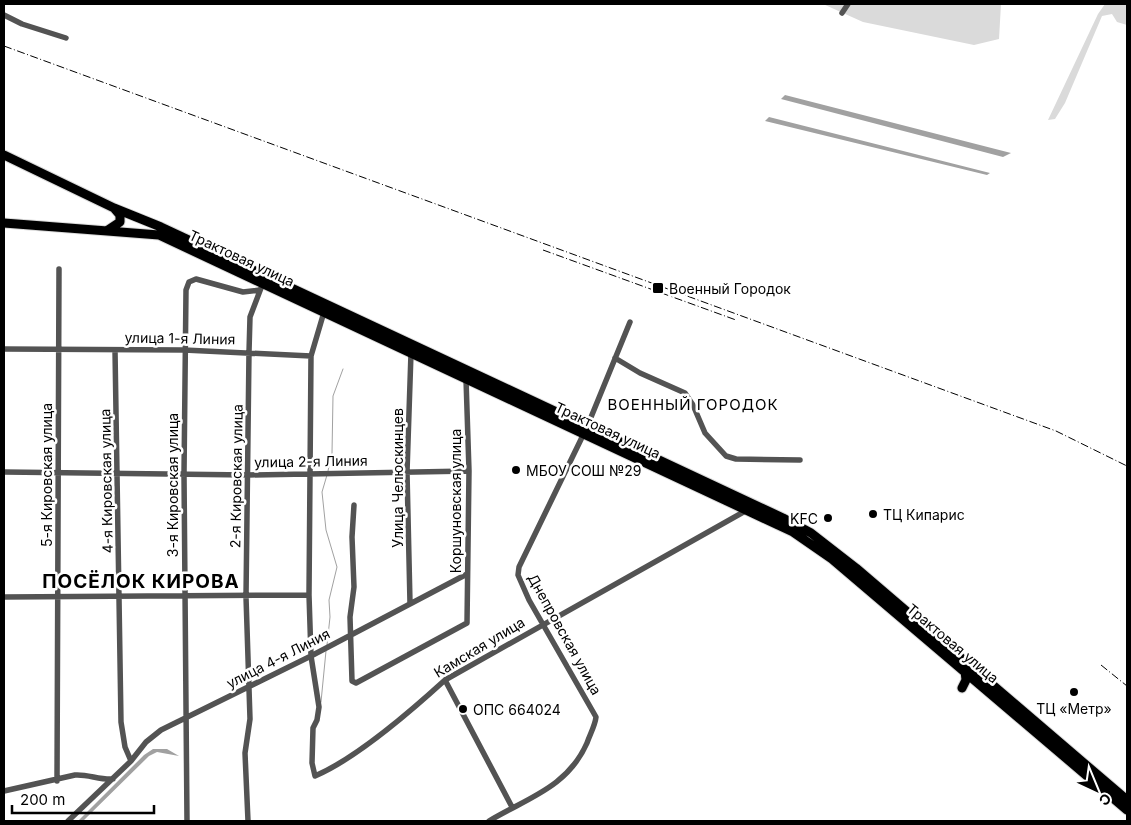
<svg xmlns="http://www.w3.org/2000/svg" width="1131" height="825" font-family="Inter,sans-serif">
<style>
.green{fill:#dadada}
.water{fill:#a1a1a1}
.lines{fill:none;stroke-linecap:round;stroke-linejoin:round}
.stream{stroke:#a1a1a1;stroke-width:1}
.primary-casing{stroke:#dbdbdb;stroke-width:11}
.street{stroke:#535353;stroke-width:5.5}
.primary{stroke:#000;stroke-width:9}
.rail{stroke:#000;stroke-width:1;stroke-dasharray:8 2.5 1 2.5;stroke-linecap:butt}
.poi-dot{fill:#000;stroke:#fff;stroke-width:2}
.labels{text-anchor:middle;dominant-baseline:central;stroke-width:5;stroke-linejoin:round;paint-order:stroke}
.street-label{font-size:14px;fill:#000;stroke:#fff}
.poi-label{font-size:14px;fill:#000;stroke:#fff;text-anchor:start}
.neighbourhood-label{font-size:15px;letter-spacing:1px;fill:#000;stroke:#fff}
.district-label{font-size:19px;font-weight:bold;letter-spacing:1px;fill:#000;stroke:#fff}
</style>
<rect width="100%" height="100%" fill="#fff"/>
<path class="green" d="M823,4h178l-2,35 -25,6 -111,-23z
M1105,4h22v21l-10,-3 -5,-8 -10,2 -37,87 -10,16 -7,1 50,-106z"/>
<path class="water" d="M785,95l226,58 -8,4 -222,-58z
M769,117l221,56 -3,2 -222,-54z
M153,749h14l12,7 -22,-4 -8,4 -66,65h-5l66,-66z"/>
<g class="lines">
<path class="stream" d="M328,471l4,-18 1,-57 10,-27
M327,475l-5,17 4,38 11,37 -8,33 1,17 -3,28
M321,702l5,-51"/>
<defs>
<path id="primary" d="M4,155l110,53 6,7v7l-12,8
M114,208l47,19 622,291 28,15 45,35 271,232
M4,223l155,12 634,297 39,27 295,251
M962,688l4,-8 -1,-9"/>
</defs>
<use href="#primary" class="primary-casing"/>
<path class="street" d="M842,13l6,-9
M4,15l18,9 44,14
M4,349l180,1 127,6 13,-44
M115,350l6,372 4,25 6,14
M311,356l-2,239 2,61 8,51 -2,13 -4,8 -1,35 3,13c42,-18 96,-65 130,-96l302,-170
M615,358l25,15 45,20 8,12 12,28 21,23 10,3 64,1
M4,472l245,3 220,-4
M354,505l-2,32 2,50 -4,30 2,64 4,2 111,-60 2,-152 -3,-92
M4,597l305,-2
M410,603l-3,-131 4,-119
M445,680l67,127
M57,781l2,-512
M4,791l71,-16c13,-1 24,5 38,4
M68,821l63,-60 15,-19 15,-12 150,-74 156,-82
M187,821l-3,-347 2,-184 3,-8 7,-3 47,13 17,-2
M248,821l-3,-68 5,-34 -4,-122 3,-245 1,-35 11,-29
M489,821c38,-23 78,-33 98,-78 3,-9 8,-17 9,-26l-67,-117 -11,-25 1,-8 68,-140 43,-105"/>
<use href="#primary" class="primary"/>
<path class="rail" d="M4,46l1052,385 71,35
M543,250l193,70
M1101,665l26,21"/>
</g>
<g class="poi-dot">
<rect x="652" y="282" width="12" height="12" rx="2.5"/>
<circle cx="516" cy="470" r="5"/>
<circle cx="873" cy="514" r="5"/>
<circle cx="828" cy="518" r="5"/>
<circle cx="1074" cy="692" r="5"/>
<circle cx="463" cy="709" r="5"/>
</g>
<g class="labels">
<g class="street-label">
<text transform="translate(242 258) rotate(25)">Трактовая улица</text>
<text transform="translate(180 338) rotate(1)">улица 1-я Линия</text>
<text transform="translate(608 430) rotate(25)">Трактовая улица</text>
<text transform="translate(311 461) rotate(-1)">улица 2-я Линия</text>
<text transform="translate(46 475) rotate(-90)">5-я Кировская улица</text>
<text transform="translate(236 476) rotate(-89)">2-я Кировская улица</text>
<text transform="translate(397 478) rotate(-90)">Улица Челюскинцев</text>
<text transform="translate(106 481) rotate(-91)">4-я Кировская улица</text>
<text transform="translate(172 485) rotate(-90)">3-я Кировская улица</text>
<text transform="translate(455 501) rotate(-90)">Коршуновская улица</text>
<text transform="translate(565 634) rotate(61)">Днепровская улица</text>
<text transform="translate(953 643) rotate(40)">Трактовая улица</text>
<text transform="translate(479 647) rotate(-31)">Камская улица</text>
<text transform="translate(278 658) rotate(-27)">улица 4-я Линия</text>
</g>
<g class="poi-label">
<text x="669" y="288">Военный Городок</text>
<text x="526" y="470">МБОУ СОШ №29</text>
<text x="883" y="514">ТЦ Кипарис</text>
<text x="818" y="518" text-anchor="end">KFC</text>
<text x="1074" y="708" text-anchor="middle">ТЦ «Метр»</text>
<text x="473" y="709">ОПС 664024</text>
</g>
<g class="neighbourhood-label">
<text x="693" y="404">ВОЕННЫЙ ГОРОДОК</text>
</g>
<g class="district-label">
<text x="141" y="581">ПОСЁЛОК КИРОВА</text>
</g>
</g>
<rect width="1131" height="825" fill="none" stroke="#000000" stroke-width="10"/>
<g transform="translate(1096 790) rotate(136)" stroke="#ffffff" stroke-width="4" paint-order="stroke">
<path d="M0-4L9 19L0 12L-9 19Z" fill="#000000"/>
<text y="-8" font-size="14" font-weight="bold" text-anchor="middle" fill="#000000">С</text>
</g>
<path d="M12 805v8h142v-8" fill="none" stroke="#000000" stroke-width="2.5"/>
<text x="20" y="805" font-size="15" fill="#000000" stroke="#ffffff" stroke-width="4" paint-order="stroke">200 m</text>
</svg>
